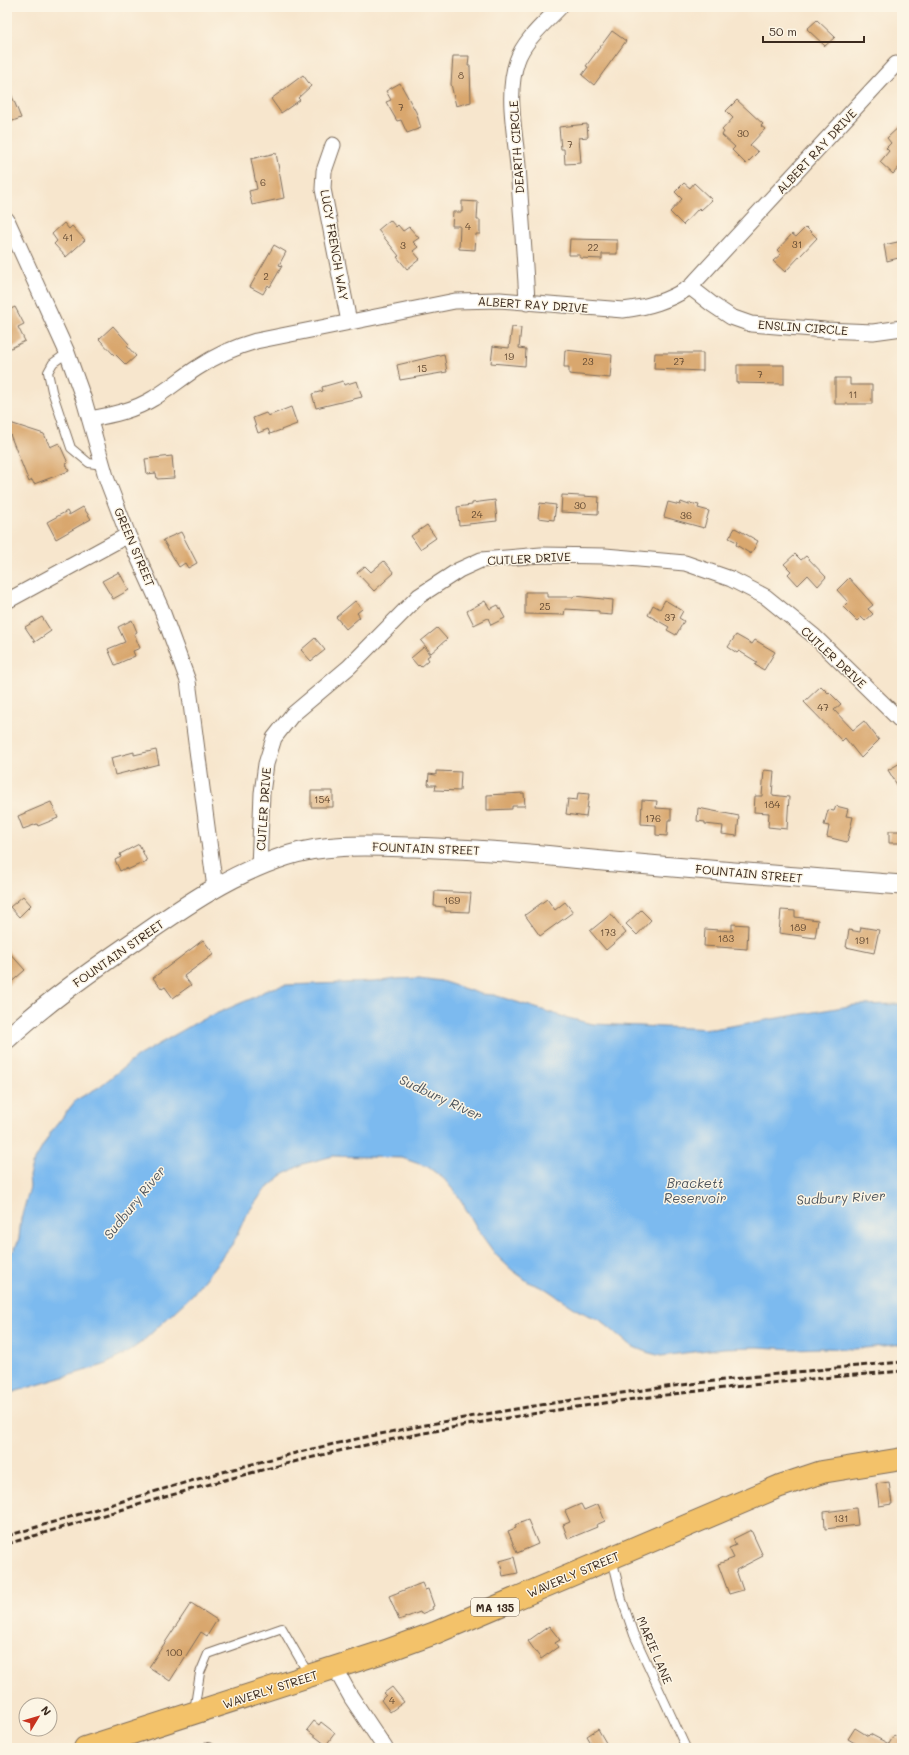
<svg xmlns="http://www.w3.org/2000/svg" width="909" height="1755" font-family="Mali,sans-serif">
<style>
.water{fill:#7cbaef;stroke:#5c7286}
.building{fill:#d9a76e}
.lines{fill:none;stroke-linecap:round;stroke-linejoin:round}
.service-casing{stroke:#7d6c5b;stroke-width:10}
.minor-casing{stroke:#7d6c5b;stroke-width:17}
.tertiary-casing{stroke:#7d6c5b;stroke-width:21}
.primary-casing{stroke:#7d6c5b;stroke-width:24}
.service{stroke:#fff;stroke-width:8}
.minor{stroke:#fff;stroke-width:15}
.tertiary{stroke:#fff;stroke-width:19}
.primary{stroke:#f3c26a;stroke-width:22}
.rail{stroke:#3b2a1e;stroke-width:3;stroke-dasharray:6 3;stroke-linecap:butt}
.labels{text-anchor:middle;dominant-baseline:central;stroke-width:3;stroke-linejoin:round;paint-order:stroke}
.number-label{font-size:10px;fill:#624932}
.shield{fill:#fcf5e5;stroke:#75675a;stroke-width:1}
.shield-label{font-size:11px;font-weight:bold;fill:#3b2a1e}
.street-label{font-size:12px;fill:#3b2a1e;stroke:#fcf5e5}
.water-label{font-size:13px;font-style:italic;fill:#4e555d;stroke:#fcf5e5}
</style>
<rect width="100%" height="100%" fill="#fcf5e5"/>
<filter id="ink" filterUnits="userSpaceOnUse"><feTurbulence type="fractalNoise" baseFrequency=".025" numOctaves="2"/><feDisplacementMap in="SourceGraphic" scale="8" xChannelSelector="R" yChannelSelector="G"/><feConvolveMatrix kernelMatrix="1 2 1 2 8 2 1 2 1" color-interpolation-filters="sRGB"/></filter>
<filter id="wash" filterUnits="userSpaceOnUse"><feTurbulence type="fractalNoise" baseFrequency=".012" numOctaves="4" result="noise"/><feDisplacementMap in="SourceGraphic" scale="16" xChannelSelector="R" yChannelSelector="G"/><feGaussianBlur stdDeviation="0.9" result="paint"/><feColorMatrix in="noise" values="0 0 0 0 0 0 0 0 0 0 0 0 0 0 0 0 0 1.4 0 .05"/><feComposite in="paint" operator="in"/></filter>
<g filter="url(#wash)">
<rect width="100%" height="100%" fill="#f7e6cd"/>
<path class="water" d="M419,978l22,3 40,13 13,1 74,23 25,6 120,5 142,-24 47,-1v340l-47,5 -35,-1 -26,1 -37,-2 -33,1 -63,8 -15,-4 -15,-6 -31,-26 -21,-9 -33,-22 -16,-6 -18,-13 -16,-15 -16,-22 -21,-36 -15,-18 -16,-12 -26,-9 -69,-2 -30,8 -22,12 -18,16 -18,25 -11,25 -42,53 -50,47 -17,12 -21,11 -97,29v-138l8,-7 4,-11 2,-19 9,-32 -1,-11 3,-11 19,-33 25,-32 23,-13 39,-31 61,-35 56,-24 13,-8 18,-4 88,-3 22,-3z"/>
<g id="blocks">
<path class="building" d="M817,20l18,17 -10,9 -18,-17z
M612,31l14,10 -32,44 -12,-10 6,-8 -2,-1z
M453,56h16l-1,10h2l1,36 -15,4 -5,-22z
M303,75l8,11 -13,12 2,2 -19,13 -10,-14z
M400,83l16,29 5,16 -14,5 -6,-13 -4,1 -11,-19 5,-2 -5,-9z
M7,84l14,34 -14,5z
M737,100l26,24 -2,2 4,3 -15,16 8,7 -12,12 -14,-14 3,-3 -13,-12 2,-3 -2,-2 11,-12 -7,-7z
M587,124l1,13 -9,1 2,25 -16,1 -1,-15h-3l-2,-22z
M902,124v40l-9,10 -13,-12 9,-11 -3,-3 5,-5 -4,-5z
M276,153l8,45 -32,7 -3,-14 8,-2 -6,-30z
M684,183l6,5 4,-5 18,17 -11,10 -2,-2 -16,17 -13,-13 12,-13 -7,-7z
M462,201l16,1 -1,18h3v14h-4l-1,16 -16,-1 1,-23h-8l1,-14h9z
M390,220l6,7 2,-2 5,6 6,-4 10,11 -6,4 5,5 -5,4 7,8 -13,10 -10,-12 2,-1 -21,-26z
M64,223l5,6 3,-3 13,14 -19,17 -12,-13 3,-3 -5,-7z
M806,227l11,11 -32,34 -12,-11 8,-7 -4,-4 15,-16 4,3z
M570,239l47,1v14h-15v5l-22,-1v-3h-11z
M902,241v16l-15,4 -3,-16z
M274,245l12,7 -7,13 3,1 -12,21 -2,-2 -5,9 -13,-7z
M7,306l2,4 6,-3 9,17 -6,3 7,14 -18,9z
M113,326l16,18 -2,2 9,10 -10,9 -11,-11 -1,1 -15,-16z
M512,327l9,1 -2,20 7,1 -1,17 -34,-3 2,-17 16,2z
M565,350l47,5 -2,23 -41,-4v-7h-5z
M655,353h48v18l-49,-2z
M444,354l3,18 -47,8 -3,-15z
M737,365h47v19l-47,-1z
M835,378h15v7h22v19h-37z
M343,381l1,4 13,-4 5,16 -46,11 -4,-14 11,-3 -1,-4z
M291,407l6,17 -27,10 -2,-5 -10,4 -5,-15 13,-5 2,3z
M10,423l34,11 6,13 9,-4 9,20 -2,1 3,7 -35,13 -2,-4 -3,2 -20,-50z
M172,456l2,22 -17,1 -1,-6 -9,1 -2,-15z
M562,495l37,2 -1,17 -37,-2z
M495,500l2,21 -38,4 -2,-18 15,-2v-2z
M668,502l12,3 1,-3 8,3v-2l10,2 -1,3 11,3 -5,17 -40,-11z
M540,503l16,2 -2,15 -16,-2z
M83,507l8,12 -35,20 -9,-17 20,-11 2,4z
M427,525l9,13 -16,11 -9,-13z
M735,528l23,13 -7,13 -15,-9 1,-3 -8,-4z
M181,532l16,31 -9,5 -3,-5 -6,4 -16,-27z
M795,554l6,6 5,-4 20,21 -8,9 -10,-11 -10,10 -10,-11 3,-3 -7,-7z
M384,561l10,12 -20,18 -17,-18 8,-7 6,6z
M119,572l10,18 -16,9 -11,-18z
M849,578l24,27 -5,4 5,5 -8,7 -4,-4 -4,4 -14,-14 5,-5 -11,-12z
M525,592h22v5h27v-1l39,4 -1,15 -13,-1v-3l-34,-2 -1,6 -39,-1z
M665,600l18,11 -4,7 5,3 -8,14 -9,-5 2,-3 -21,-12 5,-10 7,4z
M355,601l7,8 -5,4 3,4 -14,12 -10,-12z
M485,601l5,8 8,-4 7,13 -14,7 -3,-7 -14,7 -7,-14z
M42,617l9,14 -16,11 -10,-15z
M132,620l5,12 -3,2 6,14 -7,3 2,5 -20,9 -7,-16 17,-7 -7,-15z
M437,628l10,11 -16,14 -10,-12z
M736,635l16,9 3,-4 20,12 -11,18 -9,-5 2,-3 -18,-11 -2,2 -9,-6z
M315,638l10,12 -14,11 -10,-11z
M424,647l6,8 -3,2 2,3 -8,7 -2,-2 -1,1 -7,-8z
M821,686l7,7 1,-1 12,12 -7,6 19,20 11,-9 15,19 -18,18 -16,-20 -3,3 -38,-39z
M156,750l3,14 -44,11 -4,-17 23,-6v3z
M902,762v31l-14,-23z
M764,770l10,1 -2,24 17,2 -2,32 -19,-2 1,-14 -15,-1 1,-16h7z
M436,771l25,1 -1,19 -25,-1 1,-5h-8l1,-11 7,1z
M311,791h22v16h-22z
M524,793l1,13h-13v3l-25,1v-15z
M578,793l11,1 -3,23 -20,-3 2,-15 9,1z
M642,800l15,1 -1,7 15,1v11h-3l-1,16 -11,-1v-10l-15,-1z
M51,802l7,16 -20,8 -1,-2 -14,5 -5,-13z
M836,806l12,3 -2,7 7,1 -6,25 -20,-5 2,-11 -5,-1 4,-15 6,1z
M698,808l41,8 -2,20 -15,-2 1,-8 -18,-2v-2l-8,-1z
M889,831h13v12h-13z
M139,844l8,17 -20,9 -1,-2 -6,3 -5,-11 6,-3 -1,-3z
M435,891l36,2 -2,19 -24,-1v-4l-11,-1z
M23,896l8,9 -12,12 -9,-10z
M547,899l8,11 10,-8 8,10 -33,24 -15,-21z
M641,910l10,10 -14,15 -11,-11z
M781,910l14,1v6l23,3 -3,18 -36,-5z
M611,914l15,19 -20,17 -16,-19z
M732,924l16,1 -1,24 -43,-3 1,-17 27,2z
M861,927l18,3 -5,23 -28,-6 3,-17 11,2z
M203,940l11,14 -30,22 7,9 -18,13 -8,-11 -3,2 -9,-11z
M7,950l18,20 -18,16z
M889,1482l3,22 -13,2 -3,-22z
M581,1504l3,6 14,-6 7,17 -9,4 1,2 -29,12 -5,-14 7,-3 -5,-11z
M856,1508l2,17 -33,4 -1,-17z
M528,1520l10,24 -21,9 -9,-22 8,-3 -1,-3z
M751,1530l12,26 -27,14 7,20 -14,4 -11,-30 16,-6 -5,-10 7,-3 -3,-6z
M514,1557l4,16 -15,3 -3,-15z
M422,1583l3,7 3,-1 6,17 -2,1 1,2 -12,5 -1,-2 -21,8 -10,-24z
M191,1603l26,17 -10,16 -6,-4 -31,49 -21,-14z
M549,1626l11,14 -5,3 3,4 -17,12 -13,-18z
M392,1687l12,15 -14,10 -9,-12 5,-5 -2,-2z
M314,1721l5,4 2,-3 14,11 -9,12 -19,-15z
M855,1728l13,8 2,-2 19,10 5,-9 8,6v7h-39l-15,-9z
M598,1729l11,19h-15l-7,-12z"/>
</g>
</g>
<g filter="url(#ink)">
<use href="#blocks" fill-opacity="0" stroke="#7d6c5b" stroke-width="1"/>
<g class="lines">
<defs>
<path id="service" d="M67,353l-14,10 -5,9 4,19 19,57 18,15 13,2
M612,1558l10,42 12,35 52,113
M194,1711l6,-38 8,-19 74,-26 27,47
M204,1748l4,-1 2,1"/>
<path id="minor" d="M333,145l-9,26 -1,18 26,133
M7,220l59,130 18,50 23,80 21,55 33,73 27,73 27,207
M690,287l23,18 18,12 20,7 74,6 48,2 29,-4
M527,303c-2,-46 -6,-91 -9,-137 -3,-33 -12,-73 -1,-105 7,-21 28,-38 43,-54
M90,419c22,-4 45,-9 64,-21 15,-9 29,-21 43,-30 18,-12 38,-21 59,-27l199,-40 45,-1 123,10c25,-3 45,-9 67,-23l206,-223
M7,601l121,-66
M259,867l3,-74 4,-29 8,-26 18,-23 57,-48 70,-71 40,-26 22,-10 60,-5 64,1 80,7 46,16 35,18 48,39 88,86
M335,1668l16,29 34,51"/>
<path id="tertiary" d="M7,1039c40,-37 84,-68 129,-99 47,-33 94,-66 150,-84 40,-13 86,-10 128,-9 57,2 112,6 168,12 106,10 213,18 320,26"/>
<path id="primary" d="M85,1748l301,-97 49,-18 345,-147 42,-14 80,-13"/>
</defs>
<use href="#service" class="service-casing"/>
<use href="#minor" class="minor-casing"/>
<use href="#tertiary" class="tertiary-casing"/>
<use href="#primary" class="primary-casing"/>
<use href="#service" class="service"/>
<use href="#minor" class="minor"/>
<use href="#tertiary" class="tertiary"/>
<use href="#primary" class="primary"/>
<path class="rail" d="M7,1536c114,-34 228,-71 345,-96 181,-39 366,-62 550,-78
M7,1544c114,-34 229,-70 345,-96 181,-40 366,-62 550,-77"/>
</g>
</g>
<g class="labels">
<g class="number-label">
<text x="461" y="75">8</text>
<text x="401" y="107">7</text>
<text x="743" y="133">30</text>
<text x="570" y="144">7</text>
<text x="263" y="182">6</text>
<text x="468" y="226">4</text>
<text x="68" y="237">41</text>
<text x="797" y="244">31</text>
<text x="403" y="245">3</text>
<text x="593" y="247">22</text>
<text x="266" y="276">2</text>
<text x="509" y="356">19</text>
<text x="588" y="361">23</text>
<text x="679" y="361">27</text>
<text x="422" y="368">15</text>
<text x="760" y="374">7</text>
<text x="853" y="394">11</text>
<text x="580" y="505">30</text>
<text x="477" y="514">24</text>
<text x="686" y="515">36</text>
<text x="545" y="606">25</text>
<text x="670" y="617">37</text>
<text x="823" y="707">47</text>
<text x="322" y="799">154</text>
<text x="772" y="804">184</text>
<text x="653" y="818">176</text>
<text x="452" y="900">169</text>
<text x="798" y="927">189</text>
<text x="608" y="932">173</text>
<text x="726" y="938">183</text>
<text x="862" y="940">191</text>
<text x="841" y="1518">131</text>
<text x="174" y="1652">100</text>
<text x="392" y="1700">4</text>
</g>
<rect class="shield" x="471" y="1598" width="48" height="18" rx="3"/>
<g class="shield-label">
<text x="495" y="1607">MA 135</text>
</g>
<g class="street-label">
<text transform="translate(516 147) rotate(-94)">DEARTH CIRCLE</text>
<text transform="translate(816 151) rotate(-47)">ALBERT RAY DRIVE</text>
<text transform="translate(335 245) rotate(80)">LUCY FRENCH WAY</text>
<text transform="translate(533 304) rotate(4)">ALBERT RAY DRIVE</text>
<text transform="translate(803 327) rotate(4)">ENSLIN CIRCLE</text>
<text transform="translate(135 547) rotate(67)">GREEN STREET</text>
<text transform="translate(529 558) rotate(-3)">CUTLER DRIVE</text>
<text transform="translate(834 657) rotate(43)">CUTLER DRIVE</text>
<text transform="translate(263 809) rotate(-86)">CUTLER DRIVE</text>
<text transform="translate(426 848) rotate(2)">FOUNTAIN STREET</text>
<text transform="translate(749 873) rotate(5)">FOUNTAIN STREET</text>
<text transform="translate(118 953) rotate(-35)">FOUNTAIN STREET</text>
<text transform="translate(573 1574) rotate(-23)">WAVERLY STREET</text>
<text transform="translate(655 1650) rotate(67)">MARIE LANE</text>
<text transform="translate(270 1689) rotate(-18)">WAVERLY STREET</text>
</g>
<g class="water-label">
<text transform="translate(441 1097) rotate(25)">Sudbury River</text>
<text x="695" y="1182">Brackett<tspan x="695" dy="15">Reservoir</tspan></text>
<text transform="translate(841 1197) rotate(-3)">Sudbury River</text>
<text transform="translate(134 1202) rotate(-51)">Sudbury River</text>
</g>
</g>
<rect width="909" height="1755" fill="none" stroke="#fcf5e5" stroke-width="24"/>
<g transform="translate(38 1717) rotate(52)"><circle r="19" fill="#fcf5e5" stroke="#afa495"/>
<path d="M0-3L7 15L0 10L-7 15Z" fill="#c8321e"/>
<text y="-6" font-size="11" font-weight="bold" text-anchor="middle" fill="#3b2a1e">N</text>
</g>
<path d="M763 36v6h101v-6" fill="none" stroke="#3b2a1e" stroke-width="2"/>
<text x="769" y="36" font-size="12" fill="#3b2a1e" stroke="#fcf5e5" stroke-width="3" paint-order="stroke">50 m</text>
</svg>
